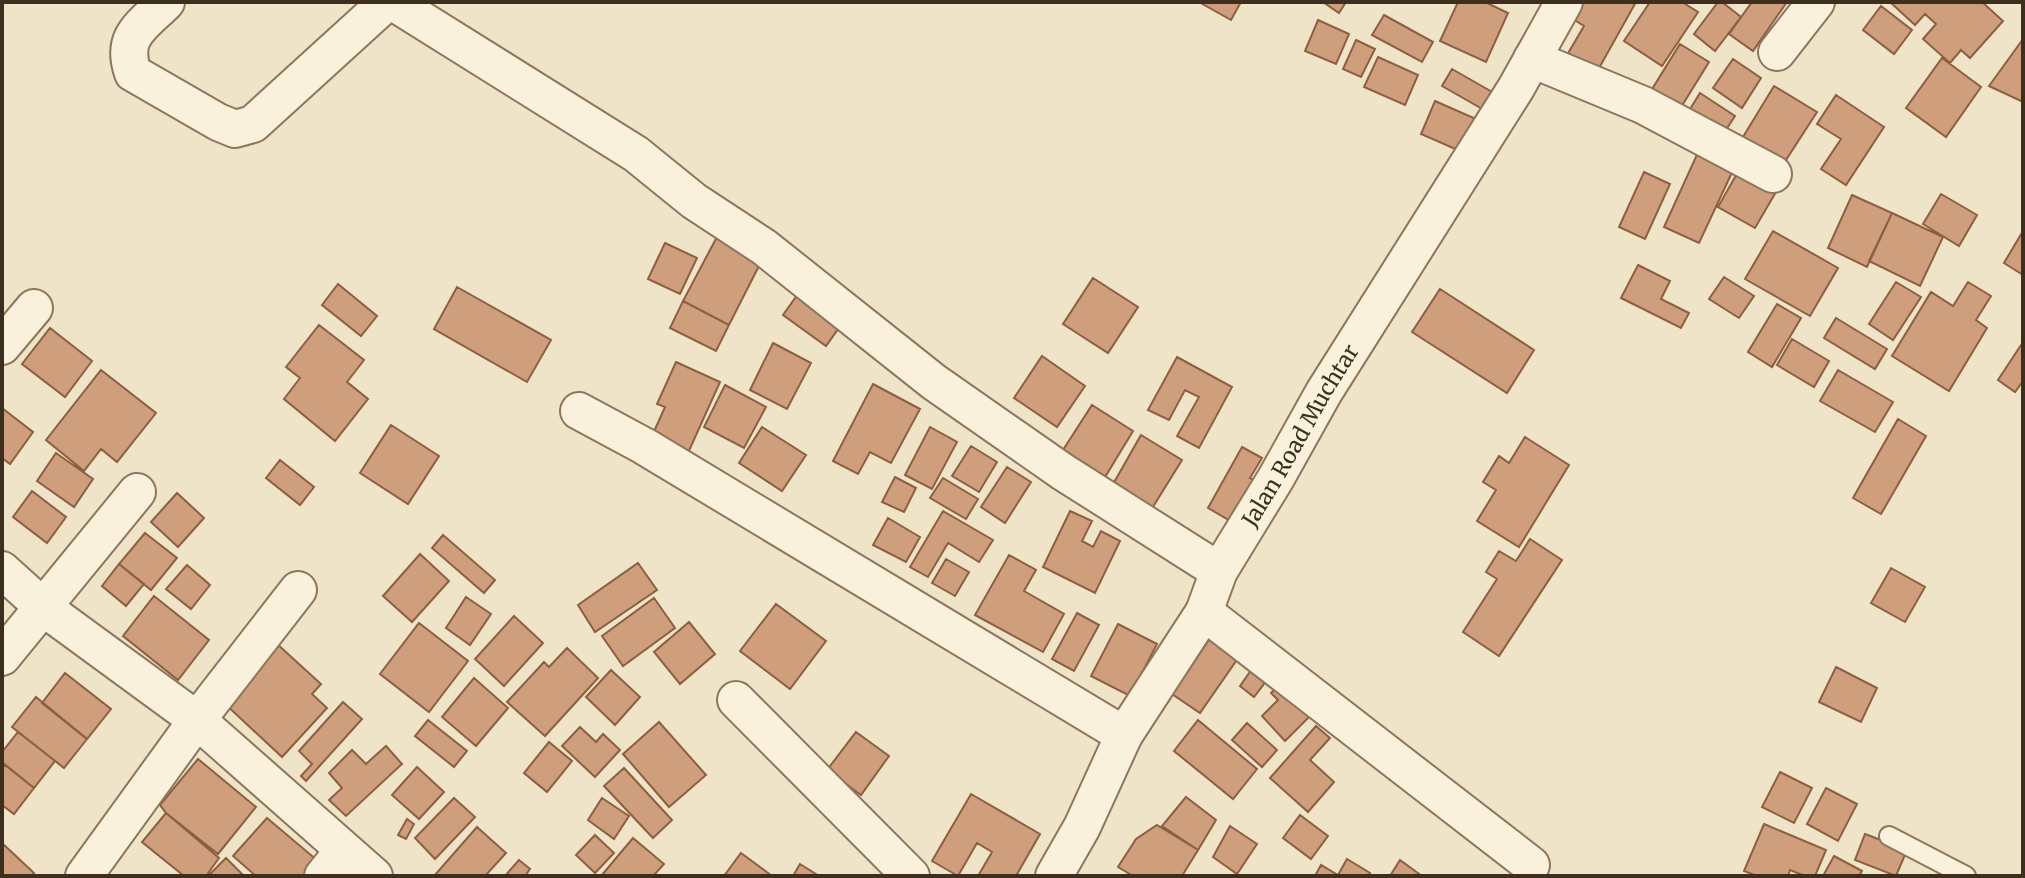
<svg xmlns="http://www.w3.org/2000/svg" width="2025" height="878" font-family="Merriweather,serif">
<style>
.building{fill:#cf9f7d;stroke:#8d5f41;stroke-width:2}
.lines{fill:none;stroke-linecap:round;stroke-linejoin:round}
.lane-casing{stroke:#8d765c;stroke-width:22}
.street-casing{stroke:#8d765c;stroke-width:40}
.lane{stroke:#faf1dc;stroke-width:18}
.street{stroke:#faf1dc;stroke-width:36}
.labels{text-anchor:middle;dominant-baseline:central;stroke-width:6;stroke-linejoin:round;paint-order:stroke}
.street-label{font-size:22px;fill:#3d2e20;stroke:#f7eed8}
</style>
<rect width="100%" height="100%" fill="#f0e4c8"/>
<path class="building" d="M1199,2h42l-10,18z
M1323,2h23l-7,11z
M1458,2h27l23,11 -22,49 -46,-21z
M1576,2h60l-43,77 -30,-17 21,-36 -16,-10z
M1650,2h32l16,10 -36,54 -38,-25z
M1718,2h4l19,15 -26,34 -21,-17z
M1752,2h35l-34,49 -24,-17z
M1890,2h92l21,19 -33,37 -9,-8 -11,13 -27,-24 13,-15 -11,-10 -10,11z
M1881,6l31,24 -18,24 -31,-24z
M1384,15l49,27 -11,20 -50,-27z
M1318,20l31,14 -13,30 -31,-13z
M2023,39v63l-34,-16z
M1356,40l19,9 -14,28 -18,-8z
M1680,44l29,18 -31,50 -29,-18z
M1378,57l40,18 -13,30 -41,-18z
M1942,58l39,29 -35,50 -40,-29z
M1733,59l28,19 -19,30 -29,-20z
M1452,69l42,24 -10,17 -42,-24z
M1774,86l43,26 -33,51 -41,-26z
M1700,93l35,23 -13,20 -35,-22z
M1836,95l48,32 -38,58 -25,-16 20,-30 -24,-15z
M1435,101l41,18 -14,33 -41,-18z
M1700,148l36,16 -37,79 -35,-16z
M1743,163l37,22 -25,43 -37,-21z
M1644,172l26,12 -25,55 -26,-12z
M1941,194l36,21 -18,31 -36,-22z
M1852,195l40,18 -25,54 -39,-19z
M1892,213l51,24 -23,49 -51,-25z
M1773,231l65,37 -28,48 -65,-37z
M2023,231v44l-19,-12z
M719,233l45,23 -35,69 -46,-24z
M665,243l32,15 -17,36 -32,-15z
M1638,265l32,16 -9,18 28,14 -8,15 -60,-30z
M1724,277l30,19 -15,22 -30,-19z
M1093,278l45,29 -30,46 -45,-29z
M1896,282l25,15 -28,43 -24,-16z
M1968,282l23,14 -15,24 11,8 -38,63 -57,-35 39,-64 22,14z
M338,284l39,32 -16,20 -39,-31z
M457,287l94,53 -24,42 -93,-53z
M803,287l43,31 -20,28 -43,-31z
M1440,289l94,61 -27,43 -95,-61z
M683,301l46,24 -13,26 -46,-23z
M1777,304l24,14 -29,49 -24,-15z
M1836,318l51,31 -12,20 -51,-31z
M319,325l45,35 -17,22 21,17 -33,42 -51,-42 16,-21 -14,-11z
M50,328l42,33 -27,36 -43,-33z
M1792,339l37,22 -15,26 -37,-22z
M2023,342v39l-8,11 -17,-12z
M773,343l38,20 -24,46 -37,-19z
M1042,356l43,30 -28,41 -43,-29z
M1177,357l55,30 -33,61 -22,-12 22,-39 -14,-7 -16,30 -21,-10z
M676,362l44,20 -32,71 -36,-17 13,-29 -8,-3z
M101,370l55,43 -39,49 -16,-13 -17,22 -38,-31z
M1838,370l55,32 -18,30 -55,-31z
M873,384l47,25 -29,54 -21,-11 -12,22 -25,-13z
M725,385l41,22 -22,41 -40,-21z
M1092,405l41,26 -28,46 -42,-27z
M2,408l31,24 -23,32 -8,-6z
M1898,419l28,17 -45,78 -28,-16z
M391,425l48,31 -31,48 -48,-31z
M762,427l44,28 -24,36 -43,-28z
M930,427l27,15 -25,47 -27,-14z
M1141,435l41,25 -31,50 -39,-24z
M1525,437l44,28 -50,82 -42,-26 19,-31 -13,-8 16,-26 10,7z
M971,446l26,16 -18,30 -27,-16z
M1242,447l20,11 -12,20 12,6 -23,42 -31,-18z
M56,453l37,26 -19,28 -37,-26z
M280,460l34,27 -14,18 -34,-27z
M1007,467l24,15 -26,41 -24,-16z
M895,477l21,11 -12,24 -22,-10z
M943,478l35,21 -12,20 -36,-21z
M32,491l34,26 -19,26 -34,-26z
M177,493l27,25 -26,29 -27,-25z
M943,511l50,29 -14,22 -31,-19 -20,34 -18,-10z
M1070,511l22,10 -10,20 11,6 8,-16 19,10 -25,52 -52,-26z
M888,518l32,19 -14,25 -33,-17z
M145,533l32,25 -26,32 -32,-26z
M443,535l52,45 -11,13 -52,-45z
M1530,539l32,21 -63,96 -36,-24 34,-53 -11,-7 13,-21 17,10z
M420,554l29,27 -37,41 -29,-26z
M1009,555l27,15 -12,21 40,23 -21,38 -68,-37z
M946,559l23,13 -14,24 -23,-13z
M638,563l19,27 -62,42 -17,-27z
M119,564l25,20 -18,22 -24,-20z
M187,565l23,20 -19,24 -25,-20z
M1891,568l34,19 -20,35 -34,-19z
M154,596l55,44 -31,40 -55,-44z
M466,597l25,17 -21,31 -24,-17z
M654,598l21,30 -52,38 -21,-30z
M776,604l50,37 -36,48 -50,-38z
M1077,613l22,12 -25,46 -22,-12z
M514,616l29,27 -39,43 -29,-27z
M689,622l26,32 -35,30 -26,-32z
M419,623l49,38 -39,51 -49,-38z
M1118,624l39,20 -27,52 -39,-20z
M1215,631l28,20 -43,62 -28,-19z
M276,643l45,41 -9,10 15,14 -45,49 -59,-55z
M567,648l31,30 -53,58 -38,-34 37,-40 5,5z
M1836,667l41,21 -16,34 -42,-20z
M1252,669l15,11 -13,17 -14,-11z
M611,670l29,27 -25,28 -29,-28z
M65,673l46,36 -24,30 -45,-36z
M474,678l34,30 -32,38 -34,-29z
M1280,684l30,32 -25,25 -23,-25 16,-16 -7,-7z
M36,697l51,42 -23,29 -52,-41z
M343,702l19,17 -56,62 -5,-5 11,-12 -13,-13z
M428,720l39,31 -13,16 -39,-31z
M1198,720l59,49 -24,30 -59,-48z
M659,722l47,53 -37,32 -46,-53z
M1247,723l30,27 -15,17 -30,-27z
M1316,726l14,12 -20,22 24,22 -26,30 -38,-34z
M580,727l16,15 7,-8 17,16 -25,27 -33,-31z
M18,732l37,29 -21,27 -32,-26v-10z
M856,732l33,24 -28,39 -34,-25z
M549,742l23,19 -25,31 -23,-19z
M386,746l16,18 -56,52 -17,-16 13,-12 -13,-15 23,-23 14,14z
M198,759l58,48 -38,47 -52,-41 -6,-8z
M5,765l29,23 -20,26 -12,-9v-37z
M417,767l27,25 -25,27 -27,-24z
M624,768l48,52 -19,18 -49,-52z
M1780,772l32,16 -18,35 -32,-16z
M1826,788l31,16 -19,37 -31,-17z
M971,794l69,40 -24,42h-38l14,-24 -15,-9 -19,33 -26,-15z
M1186,797l30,23 -18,30 -36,-24z
M454,798l21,19 -40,42 -20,-21z
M602,798l27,18 -15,23 -26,-19z
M166,813l53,45 -13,18h-22l-42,-34z
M1300,815l28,21 -17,23 -28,-21z
M267,818l51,43 -13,15h-49l-23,-20z
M407,819l7,5 -8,15 -8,-4z
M1764,824l62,26 -11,26h-10l-15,-6 -2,6h-31l-13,-5z
M1157,825l41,25 -16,26h-49l-15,-9 18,-28z
M1230,826l27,18 -20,30 -24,-17z
M477,827l29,26 -21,23h-51z
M1865,834l42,16 -11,26 -41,-16z
M595,835l19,18 -19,20 -19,-18z
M633,838l31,26 -11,12h-52z
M2,843l32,30 -3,3h-29z
M741,853l31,23h-48z
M1834,856l28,15 -3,5h-36z
M226,858l18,18h-36z
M1347,859l23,14 -1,3h-54l6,-11 17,10z
M519,860l11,9 -5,7h-20z
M1400,860l22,16h-32z
M800,864l19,12h-26z"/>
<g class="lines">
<defs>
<path id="lane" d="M1889,836l77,40"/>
<g id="street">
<path d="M166,2c-24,24 -46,34 -33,71l85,49 17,7 18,-5 134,-122"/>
<path d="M393,2l243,152 58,47 70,46 170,135 129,90 156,99"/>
<path d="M1777,52l39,-50"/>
<path d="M1532,59l111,46 130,69"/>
<path d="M2,346l32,-38"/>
<path d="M579,411l65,35 480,289"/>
<path d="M2,570l42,38 153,112 177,156"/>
<path d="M1204,612l327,253"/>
<path d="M2,657l135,-165"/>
<path d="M736,700l175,176"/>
<path d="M84,876l113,-156 101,-130"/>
<path d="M323,876l21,-26"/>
<path id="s1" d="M1054,876l28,-49 42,-92 80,-123 15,-41 57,-93 48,-86 192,-304 48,-86"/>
</g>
</defs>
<use href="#lane" class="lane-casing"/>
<use href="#street" class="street-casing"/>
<use href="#lane" class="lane"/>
<use href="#street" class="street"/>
</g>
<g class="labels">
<g class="street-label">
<text stroke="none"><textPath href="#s1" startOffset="506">Jalan Road Muchtar</textPath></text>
</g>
</g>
<rect width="2025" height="878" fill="none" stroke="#3d2e20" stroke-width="8"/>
</svg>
